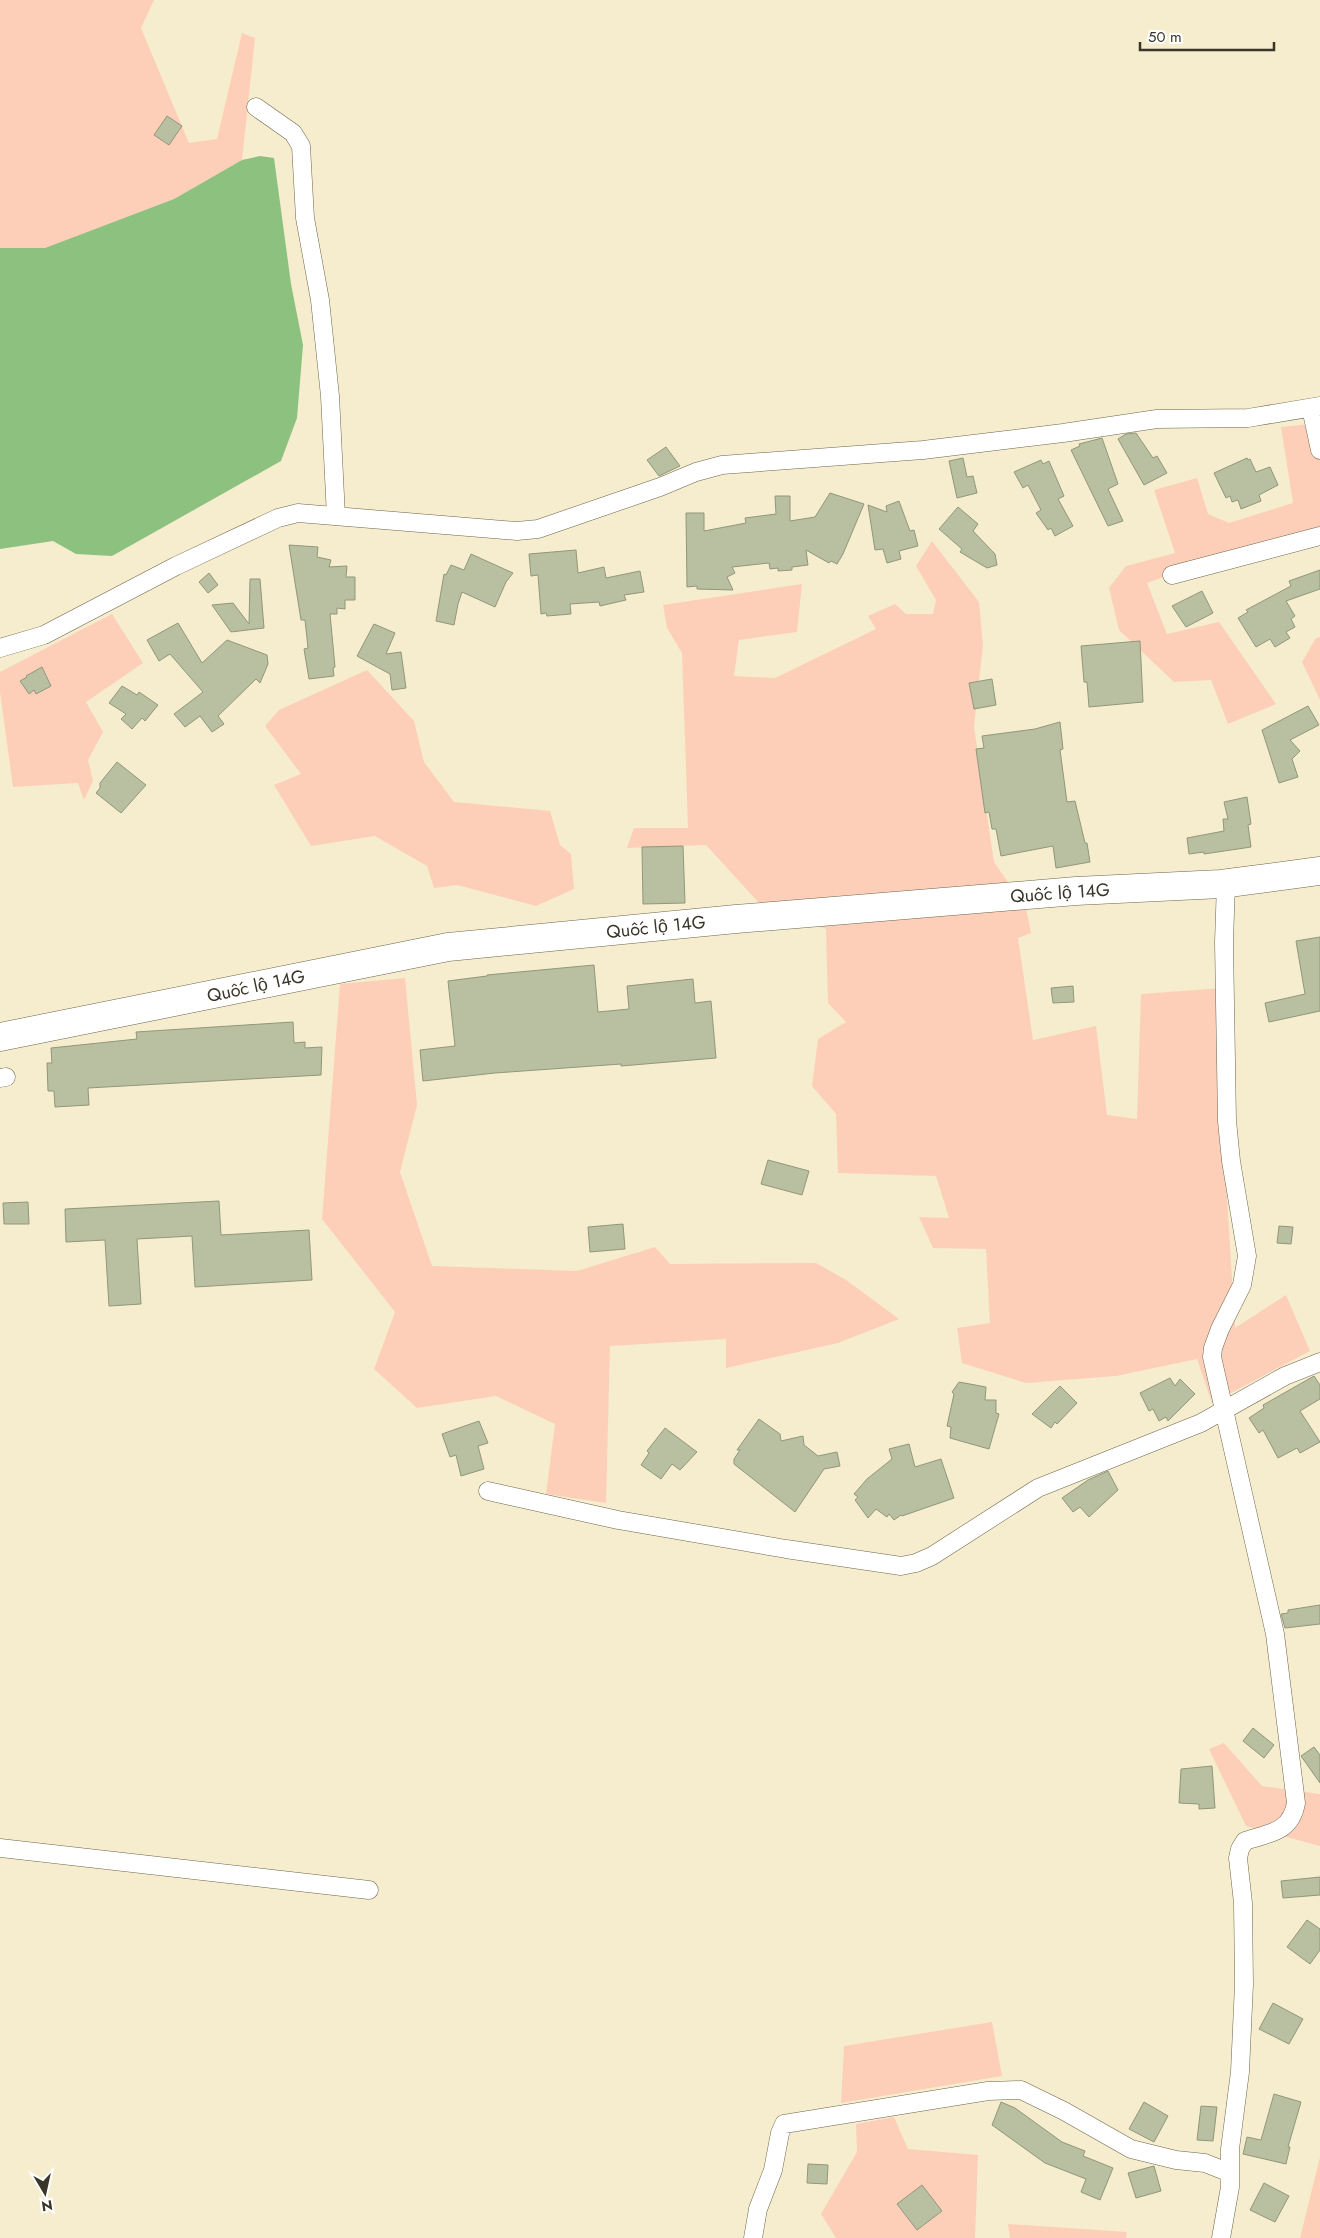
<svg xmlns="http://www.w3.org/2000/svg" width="1320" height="2238" font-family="Jost,sans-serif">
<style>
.green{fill:#fdcfb8}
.water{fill:#8cc17f}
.building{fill:#b9bfa1;stroke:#91977a}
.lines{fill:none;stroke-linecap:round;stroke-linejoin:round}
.street-casing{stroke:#6d654a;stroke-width:19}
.primary-casing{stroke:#6d654a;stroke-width:29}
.street{stroke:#fff;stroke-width:18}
.primary{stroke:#fff;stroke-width:28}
.labels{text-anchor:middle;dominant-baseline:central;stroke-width:4;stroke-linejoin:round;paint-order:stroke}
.street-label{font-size:18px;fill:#393529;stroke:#fff}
</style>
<rect width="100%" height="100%" fill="#f6edce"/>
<path class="green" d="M0,0h154l-13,28 48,115 28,-4 25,-106 13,5 -13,122 -68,39 -129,49h-45z
M1320,423v115l-106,21 -67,24 20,51 52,-12 57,82 -48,20 -17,-44 -37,2 -55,-52 -10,-42 17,-22 49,-13 -21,-63 43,-12 11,36 21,9 64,-20 -12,-76z
M932,541l47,61 4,43 -9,82 20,135 32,46 5,25 -13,5 15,102 63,-14 11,89 30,4 4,-125 81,-6 1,145 12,195 51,-33 24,56 -98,52 -15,-44 -81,17 -90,7 -64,-20 -5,-35 33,-5 -4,-74 -53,-1 -14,-31 30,1 -13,-42 -98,-3 -2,-59 -24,-28 6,-47 28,-17 -18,-19 -2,-74 -66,-25 -54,-59 -79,3 7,-20h54l-6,-175 -15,-25 -4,-23 139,-21 -5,48 -58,8 -5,36 41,2 101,-49 -8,-13 27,-12 11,10h27l3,-14 -20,-34z
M112,614l31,49 -57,39 17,30 -15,28 5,21 -9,19 -6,-17 -65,4 -13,-95v-20z
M1320,637v63l-18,-38 14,-24z
M367,670l47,51 10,41 30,40 96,9 10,34 11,9 3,35 -38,17 -79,-21 -23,3 -7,-22 -52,-30 -64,10 -37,-61 27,-11 -36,-48 14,-16z
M405,978l12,127 -17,67 32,94 145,5 78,-24 15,17 146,-1 30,17 53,39 -61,24 -112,25v-29l-116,7 -4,157 -60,-9 9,-70 -59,-28 -79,12 -43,-39 21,-57 -73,-93 18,-235z
M1224,1743l38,43 58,8v52l-74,-20 -37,-77z
M992,2022l10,54 -161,27 3,-57z
M894,2117l14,32 70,6 -3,83h-139l-15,-24 36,-62 -1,-28z
M1320,2157v81h-20z
M1008,2224l119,8 -1,6h-116z"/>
<path class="water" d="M260,156l14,2 17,126 12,61 -6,73 -16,43 -169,95 -36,-2 -23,-13 -53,8v-301h45l129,-49 68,-39z"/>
<path class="building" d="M167,116l15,10 -13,19 -15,-10z
M1136,433l17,25 4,-2 10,17 -23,12 -26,-46 8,-5z
M1102,438l16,46 -10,5 15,32 -15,5 -37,-76 9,-4 -1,-2z
M666,447l14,19 -21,10 -12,-16z
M963,458l4,19 6,-1 4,17 -20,5 -8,-37z
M1247,458l1,2 2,-1 6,13 14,-5 8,18 -19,10 2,6 -20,8 -3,-9 -6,2 -2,-6 -4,2 -12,-25z
M1041,460l2,4 6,-3 15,35 -6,3 15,27 -18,10 -4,-8 -3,2 -12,-17 5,-3 -13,-25 -5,3 -9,-16z
M830,493l34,11 -21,50 -6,10 -6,-3 -2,2 -23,-13 2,15 -16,2v3l-14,1v-3l-8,1 -1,-6 -37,4 3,6 -8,4 6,13 -36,-1v-3l-10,1 -1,-74h18v18l42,-8 -1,-5 31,-4 -1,-18h15v25l25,-4z
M899,501l11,30 4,-1 4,16 -19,5 2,8 -14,4 -4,-14 -8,1 -7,-45 19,7 -1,-6z
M958,507l20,17 -5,7 22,23 2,11 -10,3 -27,-16 2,-3 -23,-20z
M289,545l29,2 -1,10 14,3 -2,7 18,-1 -1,11h9v23h-10v9l-8,-1v6h-7l5,53 -2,1 1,8 -25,3 -5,-30 4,-1 -3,-28h-4z
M576,550l2,23 26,-6 2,11 34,-7 4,21 -20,3 2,5 -26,6 -1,-4 -29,2 1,10 -24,2 -1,-3 -5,1 -3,-39 -7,1 -2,-22z
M471,554l42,19 -7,9 -11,25 -33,-15 -4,12 -4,21 -18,-4 8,-47 2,1 5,-10 13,5z
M1320,570v19l-34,12 9,15 -4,3 4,8 -9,5 4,6 -15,9 -5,-8 -14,8 -18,-29 10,-6 -2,-2 45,-24 -2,-5z
M209,573l9,12 -10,8 -9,-11z
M250,579h10l4,49 -33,4 -19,-27 21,-2 16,21z
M1202,591l11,22 -27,14 -14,-21z
M178,623l24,40 25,-23 40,15 1,9 -8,19 -4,-4 -38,37 6,8 -12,8 -12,-16 -15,11 -11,-13 29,-22 -33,-38 -11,7 -12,-21z
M374,624l21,9 -9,21 15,-2 5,36 -14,2 -2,-16 -33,-18z
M1140,641l3,61 -54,5 -2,-25h-3l-3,-36z
M42,667l9,19 -15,8 -2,-4 -5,4 -9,-13 7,-4 -1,-1z
M992,679l4,26 -22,4 -5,-26z
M122,686l15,9 2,-3 19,13 -13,16 -3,-3 -10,11 -11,-10 5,-5 -17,-11z
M1308,706l11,19 -29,15 10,11 -8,8 6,18 -19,6 -17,-53z
M1060,722l3,27 -3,1 7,52 8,-1 10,42h2l3,19 -34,6 -3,-22 -52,10 -5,-27h-4l-3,-17 -4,1 -9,-64 8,-1 -2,-12 53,-7z
M117,762l29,23 -25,28 -25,-20 4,-5v-5z
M1247,797l4,27 -3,1 3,22 -47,7v-2l-15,2 -2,-16 37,-7 -1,-12h5l-4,-17z
M683,846l2,57 -42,1 -1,-57z
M1320,937v74l-51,11 -4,-19 40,-9 -9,-53z
M594,965l4,47 31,-3 -2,-23 66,-7 2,24 16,-2 5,57 -95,8v-2l-126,9 -72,8 -3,-31 35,-4 -7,-65 39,-5v-1z
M1073,986l1,16 -21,1 -2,-15z
M293,1022l1,21 11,-1v6l17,-1 -1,28 -233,13 1,17 -34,2 -1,-16h-6l-1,-28h5l-1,-15 86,-9 -1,-7z
M768,1160l41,11 -7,24 -41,-11z
M219,1201l2,34 88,-5 3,50 -117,7 -3,-51 -55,3 4,65 -32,2 -4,-66 -39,2 -1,-33z
M28,1202l1,22h-25l-1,-21z
M623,1224l2,25 -35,3 -2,-25z
M1279,1226l14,1 -2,17 -14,-1z
M1314,1376l6,9v14l-20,12 20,31 -20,11 -3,-5 -19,10 -15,-28 -4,3 -10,-15 15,-10 -1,-3z
M1170,1378l5,8 5,-7 15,15 -27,27 -2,-4 -7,4 -6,-12 -4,2 -9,-18z
M959,1382l27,5 -1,13h11v13l3,1 -10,35 -39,-11 1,-11 -4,-1 7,-32 -2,-2z
M1060,1386l17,17 -20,21 -2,-2 -4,6 -19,-14z
M759,1419l21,15 1,7 22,-5 1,9 14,11 19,-4 3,14 -16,3 -29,43 -61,-48v-5l6,-9h-3z
M479,1421l9,22 -10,3 6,23 -23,7 -5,-21 -6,2 -8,-23z
M665,1428l32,24 -17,18 -8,-6 -11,15 -20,-14 8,-12 -2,-2z
M909,1444l6,23 26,-8 13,39 -52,18 -1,-1 -7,5 -5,-6 -2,3 -11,-8 -8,9 -13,-18 3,-3 -4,-3 13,-15 25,-20 -3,-10z
M1108,1471l10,19 -29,27 -9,-10 -7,5 -11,-14 26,-18z
M1320,1605v19l-35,4 -4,-14 7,-1v-3z
M1253,1728l21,17 -10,13 -21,-17z
M1314,1747l6,8v28l-19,-27z
M1212,1766l3,42 -16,1v-5l-20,-1 2,-34z
M1320,1877v18l-37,3 -2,-17z
M1307,1920l13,9v21l-10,14 -23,-17z
M1273,2003l30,16 -14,25 -30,-15z
M1274,2094l27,8 -13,45h2l-4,17 -43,-10 4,-17 14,3z
M1001,2102l14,6 47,34 23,9 -2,5 30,12 -13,32 -19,-8 5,-13 -41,-16 -53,-38z
M1144,2102l24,14 -14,26 -25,-13z
M1201,2106l16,1 -4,34 -16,-1z
M808,2164l20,1 -1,19 -20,-1z
M1154,2166l7,25 -25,7 -8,-25z
M1264,2183l25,13 -14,26 -25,-12z
M922,2185l20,26 -25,19 -20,-26z"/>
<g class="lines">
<defs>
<path id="street" d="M256,107l37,26 8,13 4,72 15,82 10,96 6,120
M1311,408l9,42
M1172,575l148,-39
M0,648l44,-13 132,-69 102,-48 20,-5 219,18 21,-2 122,-42 36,-15 26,-7 201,-15 140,-17 94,-14 91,-1 72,-12
M0,1078l6,-1
M488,1491l130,29 168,29 115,17 15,-3 16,-7 106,-68 163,-65 84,-47 35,-14
M0,1848l369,42
M753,2238l5,-29 15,-39 7,-37 4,-9 204,-33 33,-1 43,21 67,38 45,11 29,3 25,10
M1221,2238l9,-51v-38l10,-77 4,-88 -1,-81 -5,-45 2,-9 5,-8c25,-8 46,-9 51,-38l-21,-169 -63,-277 1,-9 7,-19 22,-44 5,-29 -16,-95 -4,-40 -3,-179 2,-59"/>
<path id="primary" d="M0,1037l448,-90 288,-28 340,-28 145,-7 99,-13"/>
</defs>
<use href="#street" class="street-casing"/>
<use href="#primary" class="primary-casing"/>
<use href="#street" class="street"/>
<use href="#primary" class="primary"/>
</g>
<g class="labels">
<g class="street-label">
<text transform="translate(1060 893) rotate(-4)">Quốc lộ 14G</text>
<text transform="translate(656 927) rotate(-6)">Quốc lộ 14G</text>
<text transform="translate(256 986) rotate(-12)">Quốc lộ 14G</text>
</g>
</g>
<g transform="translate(45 2193) rotate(171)" stroke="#ffffff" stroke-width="4" paint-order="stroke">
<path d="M0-4L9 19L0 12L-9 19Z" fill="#393529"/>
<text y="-8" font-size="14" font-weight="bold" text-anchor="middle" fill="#393529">N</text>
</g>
<path d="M1140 42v8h134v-8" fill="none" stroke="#393529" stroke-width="2.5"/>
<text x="1148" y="42" font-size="15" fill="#393529" stroke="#ffffff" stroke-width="4" paint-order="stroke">50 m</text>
</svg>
